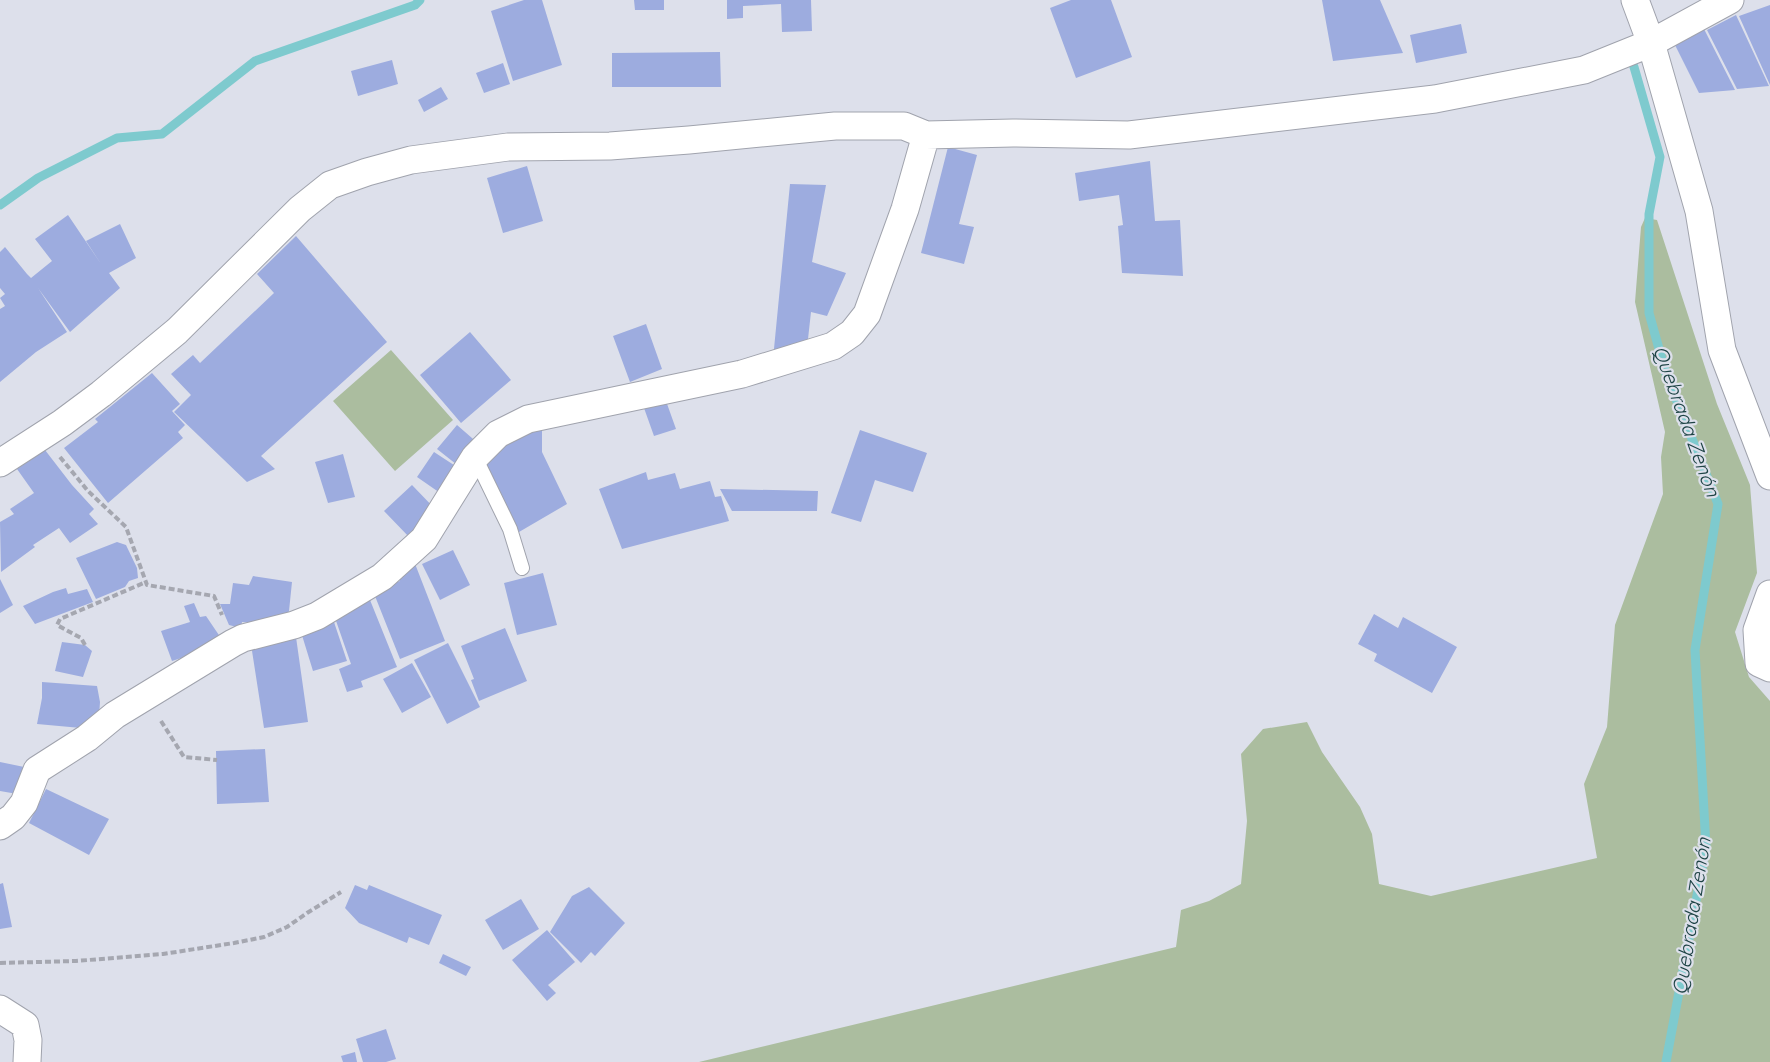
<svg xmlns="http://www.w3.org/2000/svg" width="1770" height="1062" font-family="Quicksand,sans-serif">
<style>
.green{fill:#abbd9f}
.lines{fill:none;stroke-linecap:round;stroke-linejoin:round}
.stream{stroke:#7ecace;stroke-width:9}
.building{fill:#9dacdf}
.lane-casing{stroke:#a0a3ad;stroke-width:16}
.street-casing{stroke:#a0a3ad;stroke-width:29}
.path{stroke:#a5a7b0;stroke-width:4;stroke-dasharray:6 3;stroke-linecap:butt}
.lane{stroke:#fff;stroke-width:14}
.street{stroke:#fff;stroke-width:27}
.labels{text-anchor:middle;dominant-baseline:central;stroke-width:4.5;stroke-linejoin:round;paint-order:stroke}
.water-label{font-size:20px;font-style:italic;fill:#1e4345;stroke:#dde0eb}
</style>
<rect width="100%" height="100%" fill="#dde0eb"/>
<path class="green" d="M1645,218l12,2 60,184 33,81 7,88 -22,59 14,45 21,24v361h-1071l477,-115 5,-37 28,-9 32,-17 6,-63 -6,-67 22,-25 44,-7 15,30 38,55 12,27 7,50 52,12 166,-38 -13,-74 23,-57 8,-102 48,-131 -2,-37 4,-25 -30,-130 6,-75z
M391,350l62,70 -58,51 -62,-70z"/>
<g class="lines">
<path class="stream" d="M1634,67l26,90 -11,57v99l17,61 52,130 -23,146 11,197 -40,215
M0,205l38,-27 79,-40 45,-4 93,-73 160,-56 5,-5"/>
</g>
<path class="building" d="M524,0h18l20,65 -49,16 -22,-70z
M634,0h30v10h-29z
M727,0h84l1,31 -30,1 -1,-28 -38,2v12l-16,1z
M1071,0h40l21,57 -56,21 -26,-70z
M1322,0h58l23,53 -70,8z
M1770,5v80l-31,-69z
M1736,15l33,71 -32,3 -30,-59z
M1461,24l6,29 -51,10 -6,-28z
M1704,29l31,61 -36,3 -24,-48z
M720,52l1,35h-109v-34z
M392,60l6,24 -40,12 -7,-25z
M503,63l7,21 -26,9 -8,-20z
M441,87l7,12 -24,13 -6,-12z
M948,147l29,8 -18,69 15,3 -10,37 -43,-11z
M1150,161l5,60 25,-1 3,56 -61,-3 -4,-47 5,-1 -4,-30 -40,6 -4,-28z
M527,166l16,55 -40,12 -16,-55z
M790,184l36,1 -14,77 34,11 -19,43 -16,-4 -4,36 -34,11z
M68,215l33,49 -15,-23 34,-17 16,34 -27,15 11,15 -50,44 -32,-44 29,44 -31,20 -36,30v-73l5,-3 -5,-8 5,-4 -5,-6v-36l5,-5 22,27 4,4 21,-17 -17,-22z
M296,236l91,106 -126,114 14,13 -28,13 -73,-70 17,-17 -20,-21 22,-19 7,8 74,-70 -17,-19z
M646,324l16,45 -32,13 -17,-46z
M470,332l41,48 -50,43 -41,-48z
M152,373l28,31 -8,7 13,14 -7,7 5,6 -75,65 -44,-55 34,-26 -3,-3z
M666,401l10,28 -22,7 -10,-28z
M457,425l23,20 -19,23 -24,-19z
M542,429v23l25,52 -48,28 -38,-70 21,-24z
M860,430l67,23 -14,39 -38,-12 -14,42 -30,-9z
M45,450l27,35 22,24 -5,5 9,10 -28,19 -11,-15 -26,17 2,2 -34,25 -1,-50 14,-8 -4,-5 24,-16 -17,-24z
M434,452l26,17 -17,26 -26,-18z
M343,454l12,43 -27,6 -13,-41z
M646,472l2,8 27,-7 5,16 30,-8 5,16 6,-1 8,25 -107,28 -23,-60z
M412,485l26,27 -28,26 -26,-27z
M720,489l98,2 -1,20h-85z
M117,542l9,3 11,23 1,10 -9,3 -4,6 -29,12 -20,-41z
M453,550l17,35 -30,15 -18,-36z
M412,556l33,85 -45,18 -27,-68 27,-10 -7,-17z
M543,573l14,52 -40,10 -13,-52z
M253,576l39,6 -3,29 -6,14 -41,-3 -1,6 -12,-3 -9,-21h10l3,-21 16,2z
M0,579l13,26 -13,8z
M66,588l2,6 19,-5 6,13 -58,22 -12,-18 30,-14z
M370,600l27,67 -36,14 2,6 -16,5 -8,-23 12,-5 -17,-49z
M194,603l6,14 6,-1 19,28 -53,17 -11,-30 29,-9 -6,-16z
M1374,614l24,14 5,-11 54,30 -25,46 -58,-32 3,-7 -19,-10z
M334,622l13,39 -34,10 -12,-39z
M505,628l22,53 -48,20 -8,-21 3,-1 -13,-33z
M295,630l13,92 -44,6 -14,-90z
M62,642l23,3 7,6 -9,26 -28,-6z
M448,643l32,64 -33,17 -33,-64z
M412,663l19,34 -29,16 -19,-34z
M42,682l55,4 3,16 -1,14 -7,13 -55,-5 5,-26z
M265,749l4,53 -52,2 -1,-53z
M0,762l29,6 -6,27 -23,-4z
M46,789l63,30 -20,36 -60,-32z
M3,883l9,44 -12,2v-45z
M355,885l12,5 2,-5 73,30 -13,30 -20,-8 -2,6 -48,-20 -14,-15z
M589,887l36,36 -30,33 -4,-4 -10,11 -31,-31 22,-36z
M521,899l18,30 -36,21 -18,-30z
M547,930l28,32 -27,23 8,8 -9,8 -35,-41z
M443,954l28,13 -5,9 -27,-13z
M386,1029l10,30 -10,3h-23l-7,-23z
M355,1052l2,10h-14l-2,-6z"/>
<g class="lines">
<defs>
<path id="lane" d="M475,457l35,72 12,39"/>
<path id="street" d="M1635,0l16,43 48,168 23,139 48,126
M0,463l62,-40 39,-29 76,-63 123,-122 30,-24 37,-13 44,-12 97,-13 102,-1 79,-6 146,-14h69l22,9 87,-2 116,2 306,-36 149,-29 67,-27 79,-43
M1770,594l-13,36 2,33 11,5
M0,826l13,-9 11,-14 13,-33 50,-32 28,-23 118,-72 10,-5 51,-13 23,-9 65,-39 42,-38 51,-82 23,-23 30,-15 214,-45 91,-28 19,-13 15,-19 38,-105 21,-74
M0,1009l25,16 3,15 -1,22"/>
</defs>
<use href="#lane" class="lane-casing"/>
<use href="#street" class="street-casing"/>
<path class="path" d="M60,457l28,34 38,36 21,58 67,11 8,19
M85,645l-4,-7 -24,-13 3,-6 86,-37
M161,721l23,36 33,3
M0,963l76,-2 87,-7 71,-11 30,-6 23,-10 20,-14 34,-21"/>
<use href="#lane" class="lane"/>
<use href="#street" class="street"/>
</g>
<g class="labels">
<g class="water-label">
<text transform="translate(1687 421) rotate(70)">Quebrada Zenón</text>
<text transform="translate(1691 916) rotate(-81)">Quebrada Zenón</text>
</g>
</g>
</svg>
